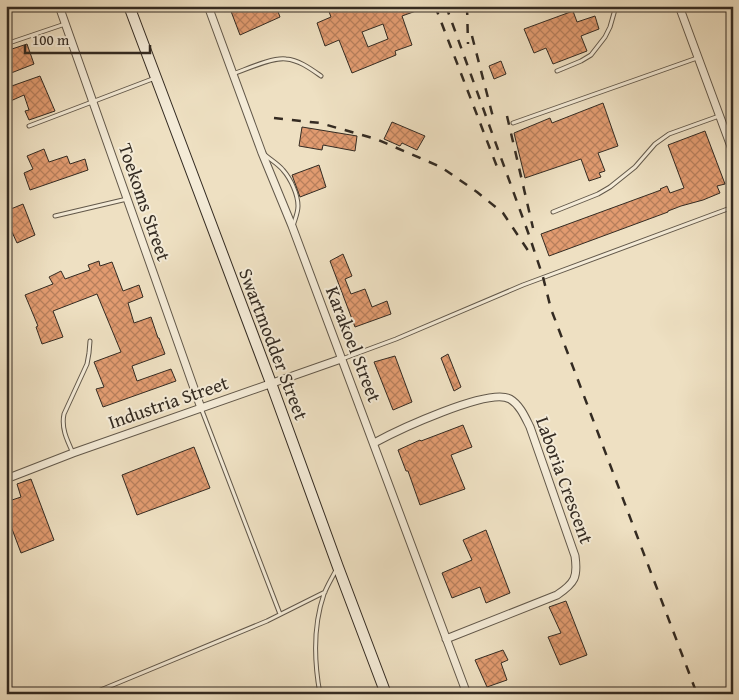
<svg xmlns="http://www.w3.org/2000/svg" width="739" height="700" font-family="'Gentium Book Plus',serif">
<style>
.building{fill:url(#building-cross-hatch);stroke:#342b22;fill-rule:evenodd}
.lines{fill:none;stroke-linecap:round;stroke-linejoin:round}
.lane-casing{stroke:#62584a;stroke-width:5}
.street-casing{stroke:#62584a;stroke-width:9}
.secondary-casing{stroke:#342b22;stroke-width:12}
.lane{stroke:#f4ebd7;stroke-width:3}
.street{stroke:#f4ebd7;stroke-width:7}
.secondary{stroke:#f4ebd7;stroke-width:10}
.rail{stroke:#342b22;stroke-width:2.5;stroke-dasharray:9 9;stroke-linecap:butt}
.labels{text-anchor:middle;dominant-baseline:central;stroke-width:4;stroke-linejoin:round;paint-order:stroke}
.street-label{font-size:19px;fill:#342b22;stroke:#f4ebd7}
</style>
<defs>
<pattern id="building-cross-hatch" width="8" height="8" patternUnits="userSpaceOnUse" patternTransform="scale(1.25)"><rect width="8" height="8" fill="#e19b70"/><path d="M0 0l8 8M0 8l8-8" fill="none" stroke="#b77f5c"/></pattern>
</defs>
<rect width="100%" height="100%" fill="#eee0c2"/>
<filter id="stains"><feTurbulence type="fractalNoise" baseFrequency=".004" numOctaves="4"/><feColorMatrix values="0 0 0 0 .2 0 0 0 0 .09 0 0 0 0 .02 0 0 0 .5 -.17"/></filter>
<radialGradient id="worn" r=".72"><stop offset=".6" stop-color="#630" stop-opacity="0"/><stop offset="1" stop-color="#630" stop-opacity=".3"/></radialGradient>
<path class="building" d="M229,6h47l4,11 -40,18z
M327,6h87l2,5 -14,5 10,29 -17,6 1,4 -44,18 -13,-33 -14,6 -8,-23 14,-6zM383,24l5,15 -20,8 -6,-15z
M573,11l4,11 18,-6 4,13 -18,7 6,15 -34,13 -7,-16 -12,5 -10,-24z
M27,44l7,20 -28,11v-24z
M501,61l5,13 -12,5 -5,-13z
M40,76l15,35 -26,9 -4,-9 4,-1 -5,-15 -18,8v-15z
M603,103l15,43 -20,7 7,18 -6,2 2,4 -12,4 -8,-22 -56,19 -11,-45 36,-15 2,5z
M392,122l33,14 -8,14 -15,-7 -2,3 -16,-7z
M302,127l55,9 -2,15 -32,-6 -1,5 -23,-4z
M705,131l20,53 -8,2 3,7 -17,7 -22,6 -13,5v1l-119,44 -8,-22 120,-44 -1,-1 7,-3 3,7 14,-5 -16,-43z
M44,149l5,13 18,-6 3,8 15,-5 3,11 -58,20 -6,-17 9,-4 -6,-13z
M319,165l7,22 -26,10 -8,-22z
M23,204l12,31 -18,8 -11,-24v-8z
M343,254l9,22 -7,3 6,15 14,-5 7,18 15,-6 4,13 -36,13 -25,-66z
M99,261l1,5 12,-4 11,29 16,-6 4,12 -15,6 6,20 17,-6 7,21h1l6,16 -33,12 5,15 34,-12 5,12 -73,26 -7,-18 8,-2 -10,-25 27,-10 -24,-58 -44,17 10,26 -21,7 -6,-17 2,-1 -13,-31 28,-11 -4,-7 12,-6 4,8 25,-9 -2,-5z
M448,354l13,33 -7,4 -13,-33z
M395,356l17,46 -19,8 -19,-48z
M463,425l9,22 -21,8 14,34 -45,16 -12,-34h-2l-8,-21 22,-10 1,1z
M194,447l16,41 -73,27 -15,-40z
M31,479l23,61 -33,13 -15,-40v-11l15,-5 -4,-13z
M486,530l24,63 -24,10 -6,-16 -28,11 -10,-25 30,-13 -9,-20z
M566,601l21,54 -27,10 -12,-28 13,-4 -12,-26z
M503,650l5,10 -7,3 6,17 -20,7 -12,-27z"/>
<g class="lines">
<defs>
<path id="lane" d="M6,44l59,-20
M557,71l24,-10 10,-6 14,-18 5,-10 6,-21
M233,74c14,-5 40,-17 53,-15 13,1 25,10 35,17
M513,123l184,-65
M29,126l126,-48
M265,155c6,5 13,9 18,15 8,9 15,25 15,36 0,7 -3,13 -5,20
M553,212l45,-18 12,-7 25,-20 20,-23 14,-10 50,-18
M55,216l72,-17
M342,359l54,-20 127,-54 210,-78
M201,408l79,206
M73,453c-6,-13 -12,-25 -9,-39l23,-50 2,-11 1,-12
M91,694l176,-73 58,-29
M320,694c-6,-33 -7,-68 4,-100 3,-8 8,-16 12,-24"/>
<path id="street" d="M59,6l142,402
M208,6l54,147 30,73 175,468
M679,6l54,146
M374,443c22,-12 115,-56 136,-44 10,6 15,18 20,28l45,129c3,21 0,27 -18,39l-111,44
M6,479l67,-26 268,-94"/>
<path id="secondary" d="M129,6l142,377 67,184 48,127"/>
</defs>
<use href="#lane" class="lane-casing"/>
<use href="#street" class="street-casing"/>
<use href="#secondary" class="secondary-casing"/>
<use href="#lane" class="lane"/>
<use href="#street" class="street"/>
<use href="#secondary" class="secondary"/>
<path class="rail" d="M435,6l64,166
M446,6l83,229 14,42 8,32 146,385
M467,6l1,38
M472,36l22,85
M507,116l26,112
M274,118l46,5 56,16 65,28 36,25 26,21 28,42"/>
</g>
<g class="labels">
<g class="street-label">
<text transform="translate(145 202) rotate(71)">Toekoms Street</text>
<text transform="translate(274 344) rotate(69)">Swartmodder Street</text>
<text transform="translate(354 344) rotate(69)">Karakoel Street</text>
<text transform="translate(168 402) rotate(-19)">Industria Street</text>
<text transform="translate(565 480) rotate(70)">Laboria Crescent</text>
</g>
</g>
<rect width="739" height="700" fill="none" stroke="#eee0c2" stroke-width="25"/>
<rect x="8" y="8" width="724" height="685" fill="none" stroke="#342b22" stroke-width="2.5"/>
<rect x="12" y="12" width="714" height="675" fill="none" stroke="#342b22"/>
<path d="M25 45v8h125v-8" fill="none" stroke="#342b22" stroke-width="2.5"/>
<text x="32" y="45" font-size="15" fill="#342b22" stroke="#f4ebd7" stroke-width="4" paint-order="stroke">100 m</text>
<rect width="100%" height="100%" filter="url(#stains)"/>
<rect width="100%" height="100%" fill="url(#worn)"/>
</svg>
